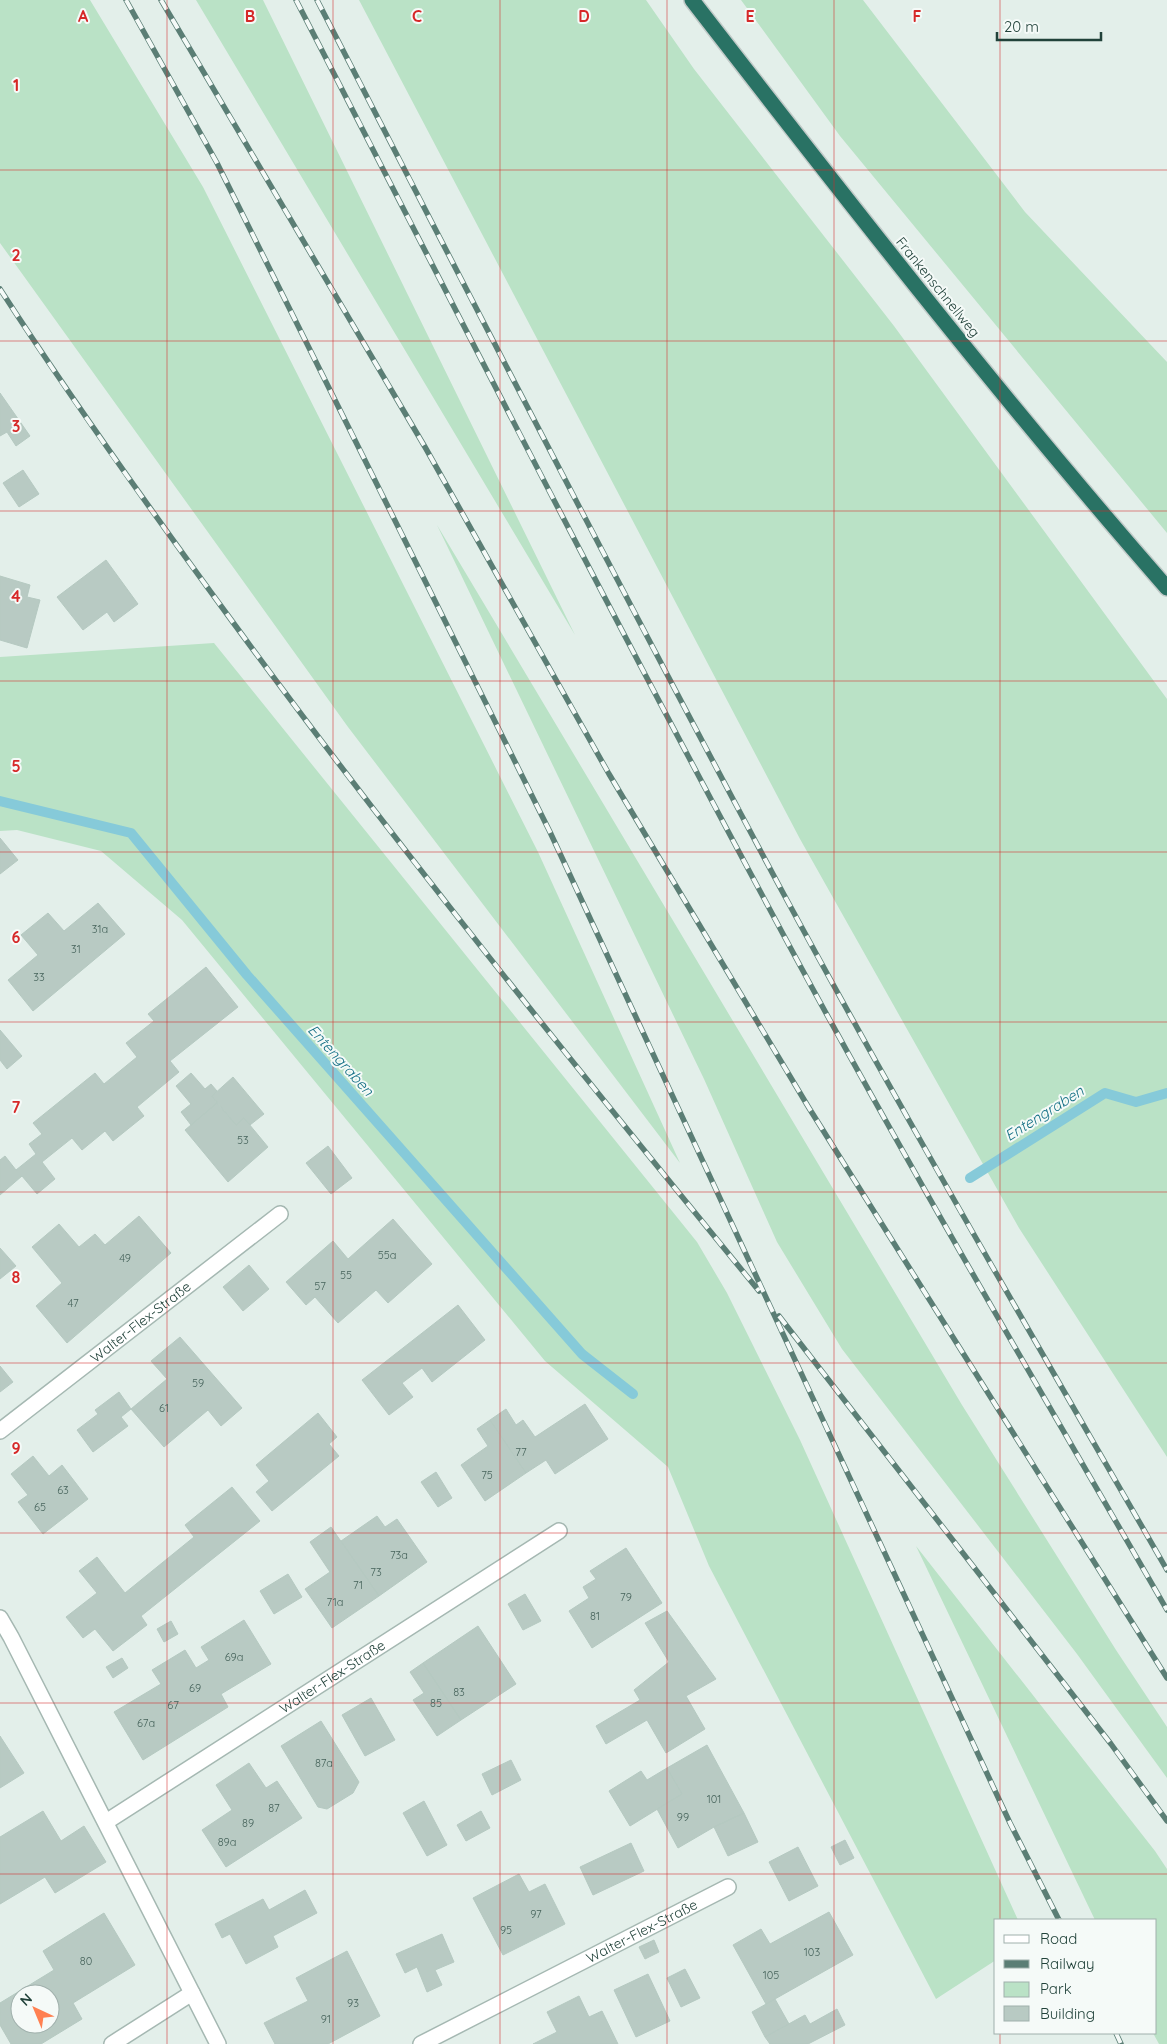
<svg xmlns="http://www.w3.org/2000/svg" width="1167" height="2044" font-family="Quicksand,sans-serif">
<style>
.green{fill:#bae2c6}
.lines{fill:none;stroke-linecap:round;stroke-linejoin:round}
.stream{stroke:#86cad9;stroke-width:10}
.building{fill:#b8cac3;stroke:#b5c9c1;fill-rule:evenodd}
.street-casing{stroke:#a5b8b2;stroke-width:18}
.highway-casing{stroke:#c1cac8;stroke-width:18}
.street{stroke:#fff;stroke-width:15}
.highway{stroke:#297264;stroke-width:15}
.rail-casing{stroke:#5b7e75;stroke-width:5.5}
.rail{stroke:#f5faf8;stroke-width:4;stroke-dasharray:11;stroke-linecap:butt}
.grid{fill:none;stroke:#d62828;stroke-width:1;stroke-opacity:0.55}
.labels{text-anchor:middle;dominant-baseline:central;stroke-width:4;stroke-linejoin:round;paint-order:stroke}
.number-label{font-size:11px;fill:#47645c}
.street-label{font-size:14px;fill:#21423a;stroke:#f5faf8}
.water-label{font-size:15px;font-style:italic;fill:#147085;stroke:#f5faf8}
.grid-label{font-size:16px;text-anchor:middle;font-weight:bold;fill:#d62828;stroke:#f5faf8;stroke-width:4;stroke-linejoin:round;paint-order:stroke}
</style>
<rect width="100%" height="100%" fill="#e3efea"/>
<path class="green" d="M0,0h90l113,187 335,665 142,311 -332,-436 -348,-484z
M196,0h67l312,635z
M359,0h287l48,69 200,257 273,373v758l-148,-229 -219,-389z
M741,0h122l162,212 142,150v171l-327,-397z
M437,525l525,880 154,245 51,77v51l-90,-124 -235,-305 -65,-107 -73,-163z
M214,643l483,599 30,51 73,147 218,480h-22v40l-60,39 -227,-433 -41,-99 -123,-106 -363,-441 -81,-69 -84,-21 -17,1v-174z
M916,1546l239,305 12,18v175h-8l-6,-11h3v-113h-61z"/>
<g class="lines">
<path class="stream" d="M0,801l131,32 116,142 335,379 51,40
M970,1178l135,-85 31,9 31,-9"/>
</g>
<path class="building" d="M0,393l30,43 -14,10 -9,-14 -7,4z
M23,470l16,24 -20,13 -16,-24z
M106,560l32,44 -24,18 -7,-10 -24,18 -26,-33z
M0,576l30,9 -3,12 13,3 -13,48 -27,-8z
M0,838l18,22 -18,14z
M98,903l27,31 -92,77 -25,-31 30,-25 -17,-20 27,-22 16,18z
M206,967l32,40 -68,54 9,11 -42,35 7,9 -31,25 -8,-10 -23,19 -10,-12 -30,24 13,17 -18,15 -15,-18 -22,19v-35l5,-4 11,14 20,-16 -7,-10 13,-10 -9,-11 62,-50 9,11 33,-27 -11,-14 28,-22 -6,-7z
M0,1030l22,26 -15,13 -7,-9z
M191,1073l14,16 6,-5 6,7 -5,5 5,7 -26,22 -10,-13 10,-8 -15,-18z
M233,1077l31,37 -14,11 -6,-7 -8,7 -24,-29z
M217,1103l19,22 8,-7 24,29 -40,35 -43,-52z
M328,1146l24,32 -21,16 -25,-31z
M139,1216l32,37 -104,90 -31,-37 26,-23 -30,-36 27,-23 20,23 16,-13 10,11z
M393,1219l39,45 -44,39 -12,-13 -38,33 -23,-26 -9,8 -20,-23 47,-41 15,18z
M0,1248l16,18 -16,13z
M249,1265l20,24 -26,22 -20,-24z
M458,1305l27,35 -53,42 -10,-14 -20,15 11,14 -24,18 -27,-35z
M180,1337l62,71 -21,18 -13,-16 -44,37 -33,-38 36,-30 -16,-18z
M0,1366l13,16 -13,10z
M119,1392l12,17 -10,8 7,9 -35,26 -16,-22 21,-16 -3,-4z
M585,1404l23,35 -53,35 -9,-14 -20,13 -36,-53 16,-11 10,16 7,-5 12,17z
M318,1413l19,24 -8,7 10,12 -67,55 -16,-19 13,-11 -13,-16z
M490,1420l36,53 -41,28 -24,-36 27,-19 -11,-17z
M33,1456l16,20 13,-11 26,34 -45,35 -25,-32 10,-7 -17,-21z
M436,1472l16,26 -14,9 -17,-25z
M232,1487l28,34 -119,95 6,9 -34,26 -18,-22 -12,9 -17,-21 31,-24 -18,-22 18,-14 28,36 69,-56 -9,-12z
M377,1516l8,11 12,-8 30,43 -48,34 -38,-55z
M331,1527l48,69 -47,32 -27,-39 25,-17 -20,-30z
M626,1548l36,55 -70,45 -23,-37 20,-13 -6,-11 13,-8 -6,-8z
M288,1574l14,23 -28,17 -14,-23z
M525,1594l16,27 -18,9 -15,-26z
M667,1611l49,68 -30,17 19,33 -39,24 -19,-33 -41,24 -10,-18 44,-26 -6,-10 35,-28 -24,-39z
M244,1620l27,44 -50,30 7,13 -85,53 -29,-48 47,-28 -9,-14 33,-20 11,18 13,-8 -8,-13z
M171,1621l7,13 -14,8 -7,-13z
M478,1626l38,58 -55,36 -38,-57z
M122,1658l6,10 -15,10 -7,-11z
M423,1663l38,57 -24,16 -24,-36 11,-7 -14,-21z
M371,1698l24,42 -30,16 -23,-41z
M321,1721l38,61 -6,11 -26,16 -9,-2 -37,-61z
M0,1736l24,37 -24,15z
M707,1745l37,68 -30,14 -36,21 -21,-39 25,-15 -15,-26z
M511,1760l10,20 -29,15 -10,-21z
M249,1763l17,25 11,-7 25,37 -76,49 -24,-37 30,-20 -16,-25z
M667,1768l15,26 -52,32 -21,-35 32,-20 6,9z
M424,1801l23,44 -20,11 -24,-43z
M43,1811l18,30 23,-15 22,36 -51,31 -10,-16 -45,27v-67z
M481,1811l9,17 -24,13 -9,-16z
M744,1813l14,29 -30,14 -14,-29z
M845,1840l9,18 -14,7 -9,-18z
M631,1843l13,28 -51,24 -13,-28z
M798,1847l20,39 -29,15 -20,-39z
M519,1874l10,18 16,-8 20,40 -62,31 -30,-57z
M305,1890l12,23 -44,23 5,11 -32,17 -16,-30 -8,4 -7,-14 48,-25 6,11z
M829,1912l24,43 -87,49 -33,-59 28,-16 9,15z
M104,1913l31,52 -62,38 9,16 -41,25h-30l-11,-19v-22l54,-33 -11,-19zM20,1994h30v30h-30z
M442,1934l12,28 -19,8 7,15 -15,7 -10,-25 -12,6 -9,-19z
M654,1940l5,12 -14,7 -6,-12z
M347,1951l33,65 -52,28h-53l-11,-21 44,-22 -12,-23z
M685,1969l15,29 -19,9 -14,-29z
M648,1974l22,47 -34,16 -22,-47z
M579,1996l10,21 13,-6 16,33h-85l24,-12 -10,-20z
M775,1999l14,25 -24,13 -13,-25z
M837,2009l8,16 -37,19h-38l-5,-7 40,-22 5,9z"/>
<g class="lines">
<defs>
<g id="street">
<path id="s1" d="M0,1431l280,-217"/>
<path d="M0,1618l11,19 207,407"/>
<path id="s2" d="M106,1822l453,-291"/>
<path d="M112,2044l80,-51"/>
<path id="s3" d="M421,2044l307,-157"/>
</g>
<path id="highway" d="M692,0c154,199 309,398 475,588"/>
</defs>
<use href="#street" class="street-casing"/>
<use href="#highway" class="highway-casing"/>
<use href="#street" class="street"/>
<use href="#highway" class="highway"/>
<defs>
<path id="rail" d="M126,0l91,163 333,669 460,991 49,97
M161,0l264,447 184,327 200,334 358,570
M296,0c156,303 311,606 472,906 127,238 264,470 399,704
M317,0c154,298 307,596 465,891 124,229 255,453 385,679
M0,289c73,113 152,223 232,332 168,229 347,450 527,670
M779,1316l332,428 56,77
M1116,2033l5,11"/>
</defs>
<use href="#rail" class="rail-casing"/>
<use href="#rail" class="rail"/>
</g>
<path class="grid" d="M167,0v2044M333,0v2044M500,0v2044M667,0v2044M834,0v2044M1000,0v1920M0,170h1167M0,341h1167M0,511h1167M0,681h1167M0,852h1167M0,1022h1167M0,1192h1167M0,1363h1167M0,1533h1167M0,1703h1167M0,1874h1167M1000,2033v11"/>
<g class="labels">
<g class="number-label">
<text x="100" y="929">31a</text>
<text x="76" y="949">31</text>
<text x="39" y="977">33</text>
<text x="243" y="1140">53</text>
<text x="387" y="1255">55a</text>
<text x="125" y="1258">49</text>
<text x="346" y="1275">55</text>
<text x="320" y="1286">57</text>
<text x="73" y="1303">47</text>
<text x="198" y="1383">59</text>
<text x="164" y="1408">61</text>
<text x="521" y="1452">77</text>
<text x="487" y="1475">75</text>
<text x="63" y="1490">63</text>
<text x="40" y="1507">65</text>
<text x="399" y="1555">73a</text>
<text x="376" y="1572">73</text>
<text x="358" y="1585">71</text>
<text x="626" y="1597">79</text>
<text x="335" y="1602">71a</text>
<text x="595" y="1616">81</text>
<text x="234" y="1657">69a</text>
<text x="195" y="1688">69</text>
<text x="459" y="1692">83</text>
<text x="436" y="1703">85</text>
<text x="173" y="1705">67</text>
<text x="146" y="1723">67a</text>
<text x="324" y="1763">87a</text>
<text x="714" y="1799">101</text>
<text x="274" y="1808">87</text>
<text x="683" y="1817">99</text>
<text x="248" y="1823">89</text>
<text x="227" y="1842">89a</text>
<text x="536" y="1914">97</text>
<text x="506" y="1930">95</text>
<text x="812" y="1952">103</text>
<text x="86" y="1961">80</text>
<text x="771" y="1975">105</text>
<text x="353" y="2003">93</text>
<text x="326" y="2019">91</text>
</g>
<g class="street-label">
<text transform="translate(938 287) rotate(51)">Frankenschnellweg</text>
<text stroke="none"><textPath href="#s1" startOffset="178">Walter-Flex-Straße</textPath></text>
<text stroke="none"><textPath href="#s2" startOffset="269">Walter-Flex-Straße</textPath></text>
<text stroke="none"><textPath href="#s3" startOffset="248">Walter-Flex-Straße</textPath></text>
</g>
<g class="water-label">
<text transform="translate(341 1060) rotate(48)">Entengraben</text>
<text transform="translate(1044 1113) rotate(-32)">Entengraben</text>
</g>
</g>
<g class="grid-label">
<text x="83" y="22">A</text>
<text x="250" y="22">B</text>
<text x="417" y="22">C</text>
<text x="584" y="22">D</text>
<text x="750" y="22">E</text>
<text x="917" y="22">F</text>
<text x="16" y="91">1</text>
<text x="16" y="261">2</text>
<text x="16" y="432">3</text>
<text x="16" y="602">4</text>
<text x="16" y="772">5</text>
<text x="16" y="943">6</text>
<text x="16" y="1113">7</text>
<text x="16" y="1283">8</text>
<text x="16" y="1454">9</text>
</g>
<rect x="994" y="1919" width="162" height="115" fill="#f5faf8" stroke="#a0b0ac"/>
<rect x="1004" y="1935" width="25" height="8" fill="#ffffff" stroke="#a0b0ac"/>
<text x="1040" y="1944" font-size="15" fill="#21423a">Road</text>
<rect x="1004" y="1960" width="25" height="8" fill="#5b7e75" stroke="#a0b0ac"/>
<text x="1040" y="1969" font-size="15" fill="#21423a">Railway</text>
<rect x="1004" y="1982" width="25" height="15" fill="#bae2c6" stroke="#a0b0ac"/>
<text x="1040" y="1994" font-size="15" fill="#21423a">Park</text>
<rect x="1004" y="2006" width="25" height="15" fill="#b8cac3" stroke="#a0b0ac"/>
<text x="1040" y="2019" font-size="15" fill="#21423a">Building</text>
<g transform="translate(35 2009) rotate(316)"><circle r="24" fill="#f5faf8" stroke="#a0b0ac"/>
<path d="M0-4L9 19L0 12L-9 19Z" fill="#ff8051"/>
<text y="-8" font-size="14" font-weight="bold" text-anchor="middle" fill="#21423a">N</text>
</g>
<path d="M997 32v8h104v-8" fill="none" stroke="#21423a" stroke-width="2.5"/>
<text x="1004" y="32" font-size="15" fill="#21423a" stroke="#f5faf8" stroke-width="4" paint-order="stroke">20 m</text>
</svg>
